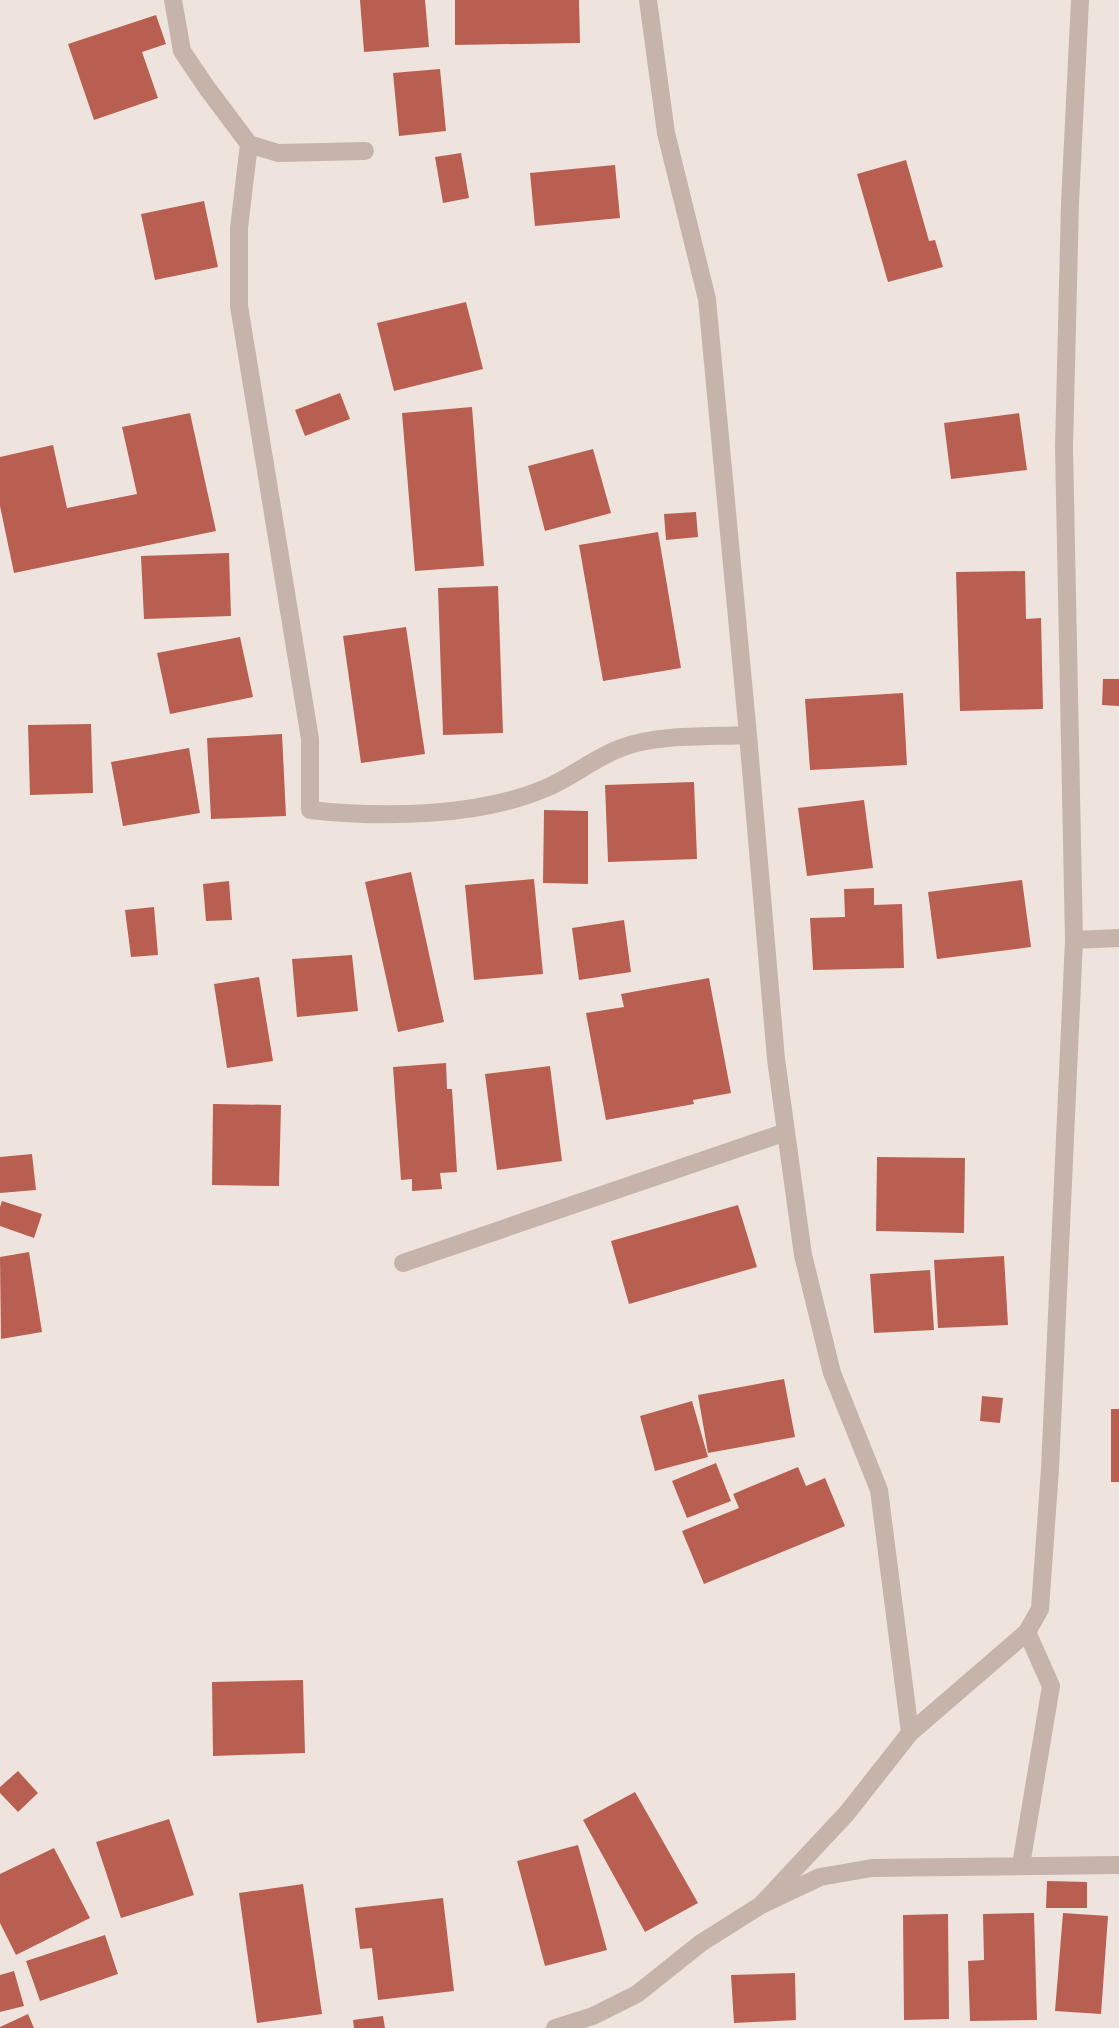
<svg xmlns="http://www.w3.org/2000/svg" width="1119" height="2028" font-family="'Varela Round',sans-serif">
<style>
.building{fill:#b85f51}
.lines{fill:none;stroke-linecap:round;stroke-linejoin:round}
.minor{stroke:#c6b4aa;stroke-width:18}
</style>
<rect width="100%" height="100%" fill="#efe4dd"/>
<path class="building" d="M360,0h65l4,47 -65,5z
M455,0h124l1,43 -125,2z
M156,15l10,29 -24,8 16,46 -64,22 -26,-76z
M440,69l6,62 -47,5 -6,-63z
M461,153l8,45 -26,5 -8,-46z
M906,160l23,81 6,-1 8,27 -55,15 -31,-108z
M615,165l5,53 -85,8 -5,-53z
M204,201l14,66 -63,13 -14,-66z
M466,302l17,67 -89,22 -17,-68z
M340,393l10,26 -45,17 -10,-26z
M472,407l12,159 -69,5 -13,-158z
M190,413l26,118 -202,42 -14,-67v-49l53,-12 14,63 70,-14 -15,-67z
M1019,413l8,57 -76,9 -7,-56z
M593,449l18,64 -66,18 -17,-65z
M696,512l2,25 -32,3 -2,-26z
M658,532l23,136 -78,13 -24,-136z
M229,553l2,63 -87,3 -3,-63z
M1025,571l1,48 15,-1 2,91 -83,2 -4,-139z
M498,586l5,147 -60,2 -5,-147z
M406,627l19,127 -64,9 -18,-127z
M240,637l13,60 -83,17 -13,-61z
M1103,679h16v27l-17,-1z
M903,693l4,72 -97,5 -5,-71z
M91,724l2,69 -63,2 -2,-70z
M282,734l4,82 -75,3 -4,-81z
M189,748l11,65 -77,13 -12,-64z
M694,782l3,77 -89,3 -3,-77z
M864,800l9,68 -66,8 -9,-68z
M544,810l44,1v73l-45,-1z
M411,872l33,150 -46,10 -33,-150z
M534,879l9,95 -69,6 -9,-95z
M1022,880l9,67 -94,12 -9,-67z
M229,881l3,39 -26,1 -3,-37z
M874,888v17l28,-1 2,64 -91,2 -3,-52 35,-1 -1,-28z
M154,907l4,48 -27,2 -6,-47z
M624,920l7,52 -52,8 -7,-52z
M352,955l6,56 -61,6 -5,-58z
M259,977l14,84 -46,7 -13,-84z
M709,978l22,115 -38,7 1,4 -88,16 -20,-107 38,-6 -3,-13z
M446,1063l1,26h5l5,83 -17,1 2,16 -30,2v-12l-11,1 -8,-113z
M550,1066l12,95 -65,9 -12,-96z
M213,1104l68,1 -2,81 -67,-1z
M32,1154l4,36 -36,3v-36z
M877,1157l88,1 -1,75 -88,-2z
M2,1201l40,13 -8,24 -34,-12v-19z
M738,1205l19,62 -128,37 -18,-63z
M29,1252l13,80 -41,7 -1,-82z
M1004,1256l4,69 -70,3 -4,-68z
M930,1270l4,60 -60,3 -4,-59z
M784,1379l11,58 -87,16 -10,-58z
M982,1396l21,2 -3,25 -20,-2z
M692,1401l16,56 -53,14 -15,-55z
M1111,1409h8v73h-8z
M716,1463l15,38 -44,17 -15,-37z
M798,1467l8,19 19,-8 20,48 -141,58 -22,-53 57,-23 -6,-14z
M303,1680l2,73 -92,3 -1,-74z
M18,1771l20,22 -20,19 -18,-19v-6z
M635,1792l63,111 -53,29 -62,-112z
M169,1819l25,76 -73,23 -25,-76z
M578,1845l29,105 -62,16 -28,-105z
M54,1848l36,70 -74,37 -16,-32v-49z
M1047,1881l40,1v26h-41z
M303,1884l19,130 -65,9 -18,-130z
M443,1898l11,93 -76,9 -6,-52 -12,1 -5,-41z
M1034,1913l3,107 -67,1 -2,-60 16,-1 -1,-46z
M1063,1913l45,3 -7,98 -46,-3z
M948,1914l1,105 -45,1 -1,-105z
M105,1935l13,39 -78,27 -14,-40z
M14,1971l10,35 -24,6v-37z
M795,1973l1,47 -62,3 -3,-48z
M28,2014l6,14h-34v-1z
M383,2016l2,12h-31l-1,-8z"/>
<g class="lines">
<path class="minor" d="M173,0l9,51 25,37 42,56 29,9 87,-2
M648,0l18,133 41,166 41,436 28,324 27,196 29,118 47,117 31,243 -63,80 -86,92
M249,144l-10,84v78l71,433v71c72,8 169,7 236,-22 26,-11 50,-31 75,-40 35,-14 89,-11 127,-13
M1074,940l45,-2
M403,1263l383,-131
M910,1733l117,-101 13,-23 10,-140 24,-529 -10,-492 6,-245 10,-203
M1021,1865l30,-179 -24,-54
M555,2028l38,-12 44,-22 64,-51 60,-38 59,-28 52,-9 247,-3"/>
</g>
</svg>
